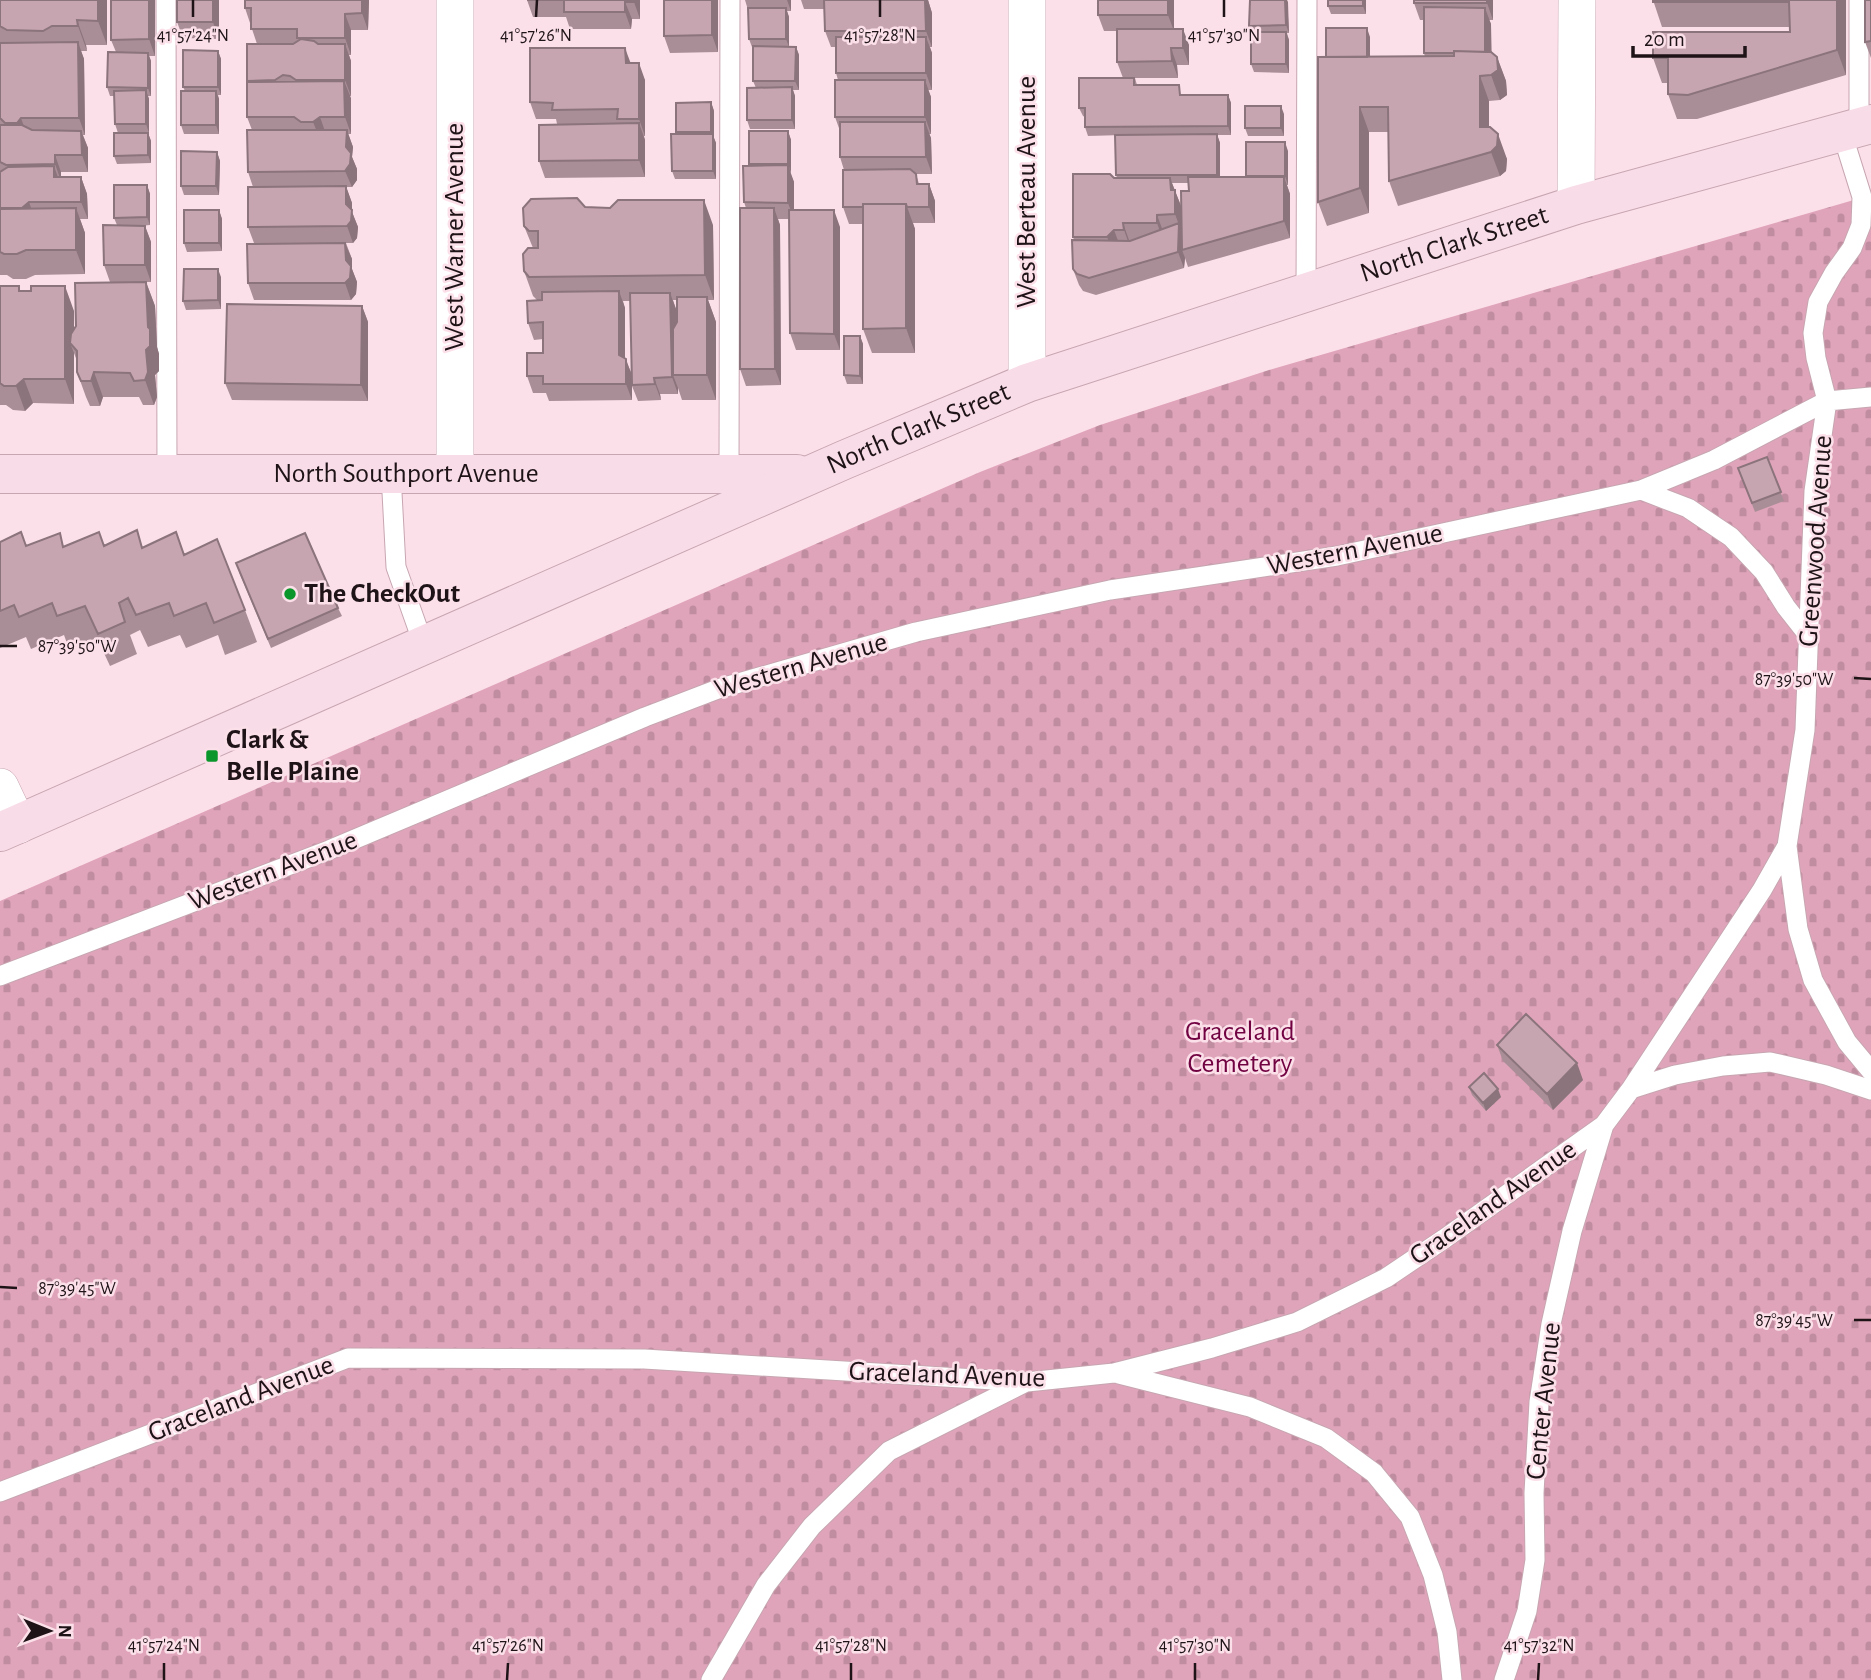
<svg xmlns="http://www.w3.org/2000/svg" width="1871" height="1680" font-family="'Alegreya Sans',sans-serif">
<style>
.cemetery{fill:url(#cemetery-stones)}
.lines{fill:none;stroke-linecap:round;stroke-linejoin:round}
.lane-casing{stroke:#c7a6b1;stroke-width:21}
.street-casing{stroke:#c7a6b1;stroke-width:38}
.secondary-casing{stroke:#c7a6b1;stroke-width:40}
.lane{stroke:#fff;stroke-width:19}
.street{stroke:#fff;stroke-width:37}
.secondary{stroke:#f8dce7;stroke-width:38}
.wall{fill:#aa8e97;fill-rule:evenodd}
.shaded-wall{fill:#8b747b}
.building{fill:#c6a5b0;stroke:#8b747b;stroke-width:2}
.ticks{fill:none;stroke:#1e1317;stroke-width:2.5}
.poi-dot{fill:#0b962b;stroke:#fce0e9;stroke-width:2.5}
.labels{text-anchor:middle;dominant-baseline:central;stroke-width:5;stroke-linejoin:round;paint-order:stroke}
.street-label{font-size:28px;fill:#1e1317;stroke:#fce0e9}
.poi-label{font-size:28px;font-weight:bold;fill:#1e1317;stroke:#fce0e9;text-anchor:start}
.park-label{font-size:28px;fill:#710241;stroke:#fce0e9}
.ticks-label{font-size:18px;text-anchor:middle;fill:#1e1317;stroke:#fce0e9;stroke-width:5;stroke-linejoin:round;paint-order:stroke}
</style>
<defs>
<pattern id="cemetery-stones" width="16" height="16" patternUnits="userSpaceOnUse" patternTransform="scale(1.75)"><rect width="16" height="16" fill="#e0a4ba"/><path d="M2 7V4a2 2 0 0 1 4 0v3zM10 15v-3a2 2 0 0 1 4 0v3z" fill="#c08c9f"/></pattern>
</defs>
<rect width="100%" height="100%" fill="#fce0e9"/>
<path class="cemetery" d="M1871,195v1485h-1871v-779l980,-429 120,-47 169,-55z"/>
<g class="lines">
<defs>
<path id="lane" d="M166,0l1,474
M1859,0v127
M1842,133l20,64 -1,28 -9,23 -18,25 -16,29 -5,31 3,25 11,43 -13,90 -9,239 -18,116 11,83 15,51 34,62 24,29
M1306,293l1,-293
M391,474l5,93 28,79
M729,474l1,-474
M1641,490l47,18 43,29 33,35 22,35 22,28
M0,976l329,-126 316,-133 73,-28 198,-57 194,-42 227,-34 304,-66 73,-30 113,-59 44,-4
M1631,1089l131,-199 25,-44
M1119,1374l131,33 76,31 48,35 36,44 23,58 14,57 5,48
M0,1492l348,-134 296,1 383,23 87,-9 98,-25 85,-26 89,-44 58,-39 160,-114 27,-36 44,-14 48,-9 47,-4 56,13 45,15
M711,1680l55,-95 46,-59 77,-75 135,-68
M1504,1680l23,-69 8,-51 -1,-67 5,-91 12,-78 21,-93 32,-106"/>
<path id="street" d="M455,0v474
M1027,0v383
M1576,205l1,-205
M0,787l18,38"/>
<g id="secondary">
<path id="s1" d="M0,474h797"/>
<path id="s2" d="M0,832l844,-372 183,-77 549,-178 295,-81"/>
</g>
</defs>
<use href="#lane" class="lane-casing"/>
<use href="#street" class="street-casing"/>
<use href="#secondary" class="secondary-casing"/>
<use href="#lane" class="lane"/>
<use href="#street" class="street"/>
<use href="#secondary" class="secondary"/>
</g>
<path class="wall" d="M0,0h107v45h-21l1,6h-6l3,8 1,76h-2l5,13v24h-27v5h20l6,17 1,25h-8l5,14v41l-50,1 -9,4h-13l-6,-4h-7z
M111,0h44v56h-6l2,5v35h-3l1,3v34h-1l3,8v22l-34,1 -3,-8 4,-23 -3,-9 -1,-28h-4l-3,-9 9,-35 -5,-12z
M177,0h42v39l-36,-1 -6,-16z
M245,0h124l-1,30h-17v25h-2l2,6v35h-1l1,38h-3l5,13 -1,10 5,12v11l-5,7h-6l6,16v9l6,15 -1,11 -4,5h-7l6,16v10l5,13 -1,12 -5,6h-97l-6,-17 6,-40 -6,-16 5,-40 -5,-15 4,-42 -5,-13v-36l10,-37 -12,-36z
M527,0h113v19h-8l-1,10h-61l-4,-12h-33z
M718,0v52l-48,1 -6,-17z
M745,0h46v11h-4l2,6v30h7l3,8v35h-6l2,6v33h-45l-3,-9 9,-32 -3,-7v-34h-1l-3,-8 -1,-29z
M801,0h127l4,13v34h-2l2,6v37h-4l3,7v37h-2l2,4 1,36h-16l3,10h10l6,17v22h-22l2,6v124h-43l-9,-24v-105h-14l-6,-17 1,-37 -4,-13v-26l-5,-14 3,-37 -2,-7v-26h-5l-6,-16v-22h-21z
M1174,0v29l15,16v20h-12l1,13h-43l2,7 46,10h45l3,8v32h-14l3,8v34h26v-1l42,-25v34h-1l3,9v44l-102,29 -3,-9 -1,10 -88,27 -13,-4 -4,-6 -6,-16 1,-29 -1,-3 41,-59h3l-1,-3 7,-40 -35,1 -3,-9v-10l-2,-1 -4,-8 44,-30 -6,-16v-31h-13l-6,-16zM1172,183h16l1,8 -8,15z
M1250,0h37l2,33h-2l2,7v33l-35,-1 -3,-8v-32l-2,-6z
M1366,0v14h-35l-3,-8z
M1493,0v20h-4l2,4v28l6,5 9,24 1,14 -7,5 -11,1v26l18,32 -1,12 -6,5 -102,30 -9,-25 -1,-49h-19v81l-42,13 -9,-24 8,-145 44,-20v20h55l-1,-4v-33h-4l-6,-17z
M1653,0h193v75l-149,44h-20l-9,-25v-11h-6l-9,-25 137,-26v-5h-128z
M1871,0v58l-6,-16z
M218,51l3,8v36h-3l1,4v35h-35l-3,-9 4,-34 -2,-4z
M631,63l14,17v56h-1l1,4v37l-100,1 -6,-17 18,-37 -1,-5h-20l-6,-17z
M711,102l3,9v27l2,5v36h-41l-3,-8 5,-37 -1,-2z
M1284,114v22h-36l-3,-8z
M788,131l3,9 -1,33 4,9v28l46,17v123h-44l-6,-17 -1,-114h-11l2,6 1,160 -35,1 -6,-17 6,-161 -2,-6 5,-38z
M217,152l3,9 -1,34h-35l-3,-9z
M147,185l3,9v31l-11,1h6l6,16v40h-5l9,24 2,41 2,7v17l-4,4 2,22 -3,8h-11l-4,-8h-36l-3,9h-10l-4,-9 -9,-25v-11l-3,-8v51l-41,-1 -8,8 -12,-1 -7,-5h-6v-119l21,5 53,20v18l36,-47 -6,-17 13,-40 -3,-7z
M585,207l128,18 1,75h-6l8,22v78h-34l-4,-12v6h-18l1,6 -23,1 -6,-15v14l-83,1 -3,-8h-13l-6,-17 16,-23v-14l-9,1 -6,-17 9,-23 -4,-4 -9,-25 9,-23 -9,-22zM673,300h4v22l-1,2v-15zM623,301h7l2,73 -7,-15v-51z
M219,210l3,9v32l-35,1 -3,-9z
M221,277v32l-35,1 -3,-9z
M362,306l6,16v79l-136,-1 -7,-17z
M860,336l3,8v40h-16l-3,-9z
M1767,457l17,44 -29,11 -17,-44z
M176,532l8,22 61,56 12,32 -32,13 -7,-20 -32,13 -6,-13 -32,12 -8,-17 -10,5 7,19 -27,12 -13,-28 -28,11 -5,-14 -33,14 -5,-12 -26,11v-106l26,4h78l39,2z
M239,572l99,36 4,8 -71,32z
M1497,1045l86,35 -30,30 -50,-49z
M1469,1087l32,10 -15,14 -14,-16z"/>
<path class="shaded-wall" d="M98,0h9v45l-9,-24z
M149,0h6v56l-6,-17z
M213,0h6v39l-6,-17z
M362,0h7l-1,30 -6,-17z
M634,0h6v19l-6,-17z
M712,0h6v52l-6,-17z
M787,0h4v11z
M917,0h11l4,13v34l-6,-16z
M1168,0h6v31l-6,-16z
M1285,0h2l1,2 1,31 -3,-8z
M1363,0h3v14l-3,-8z
M1487,0h6v20l-6,-17z
M1837,0h9v75l-9,-25z
M625,2l7,17 -1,10 -6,-17z
M786,8l3,9v30l-3,-8z
M1485,8l6,16 1,46 -7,-17z
M345,14l6,16v25l-6,-17z
M77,20l9,25 1,6 -9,-25z
M1367,28l3,9v32l-3,-8z
M1183,29l6,16v20l-6,-17z
M1286,32l3,8v33l-3,-9z
M926,37l6,16v37l-6,-17z
M78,42l6,17 1,76 -6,-17z
M345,44l6,17v35l-6,-16z
M796,47l3,8v35l-4,-9z
M625,48l6,16 -5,-1z
M1171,48l6,17 1,13 -6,-17z
M218,51l3,8v36l-3,-8z
M148,53l3,8v35l-3,-8z
M1497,57l9,24 1,14 -7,5 -9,-25z
M639,63l6,17v56l-6,-17z
M1480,76l9,25v50l-9,-24z
M925,80l6,17v37l-6,-17z
M344,81l7,17v36l-6,-17z
M792,87l3,9v33l-3,-9z
M146,90l3,9v34l-3,-9z
M216,91l3,8v35l-3,-9z
M1228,95l3,8v32l-3,-9z
M711,102l3,9v27l2,5v36l-3,-8v-34l-2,-5z
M1281,106l3,8v22l-3,-8z
M1360,107l9,25v81l-9,-25z
M320,117l6,17 -6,5 -7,-17z
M21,118l6,17 -4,5 -6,-17z
M925,122l6,16 1,36 -6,-17z
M639,123l6,17v37l-6,-17z
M347,130l6,17 -1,10 5,12v11l-5,7 -7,-16z
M81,131l7,17v24l-6,-17z
M788,131l3,9v33l-3,-9z
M148,133l3,8v22l-3,-8z
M1217,134l3,9v40l-3,-8z
M1498,134l9,25 -1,12 -6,5 -9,-24z
M1285,142l3,9v34l-3,-9z
M217,152l3,9 -1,34 -3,-9z
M55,155l6,17v9l-6,-17z
M788,165l6,17v37l-6,-16z
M54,166l6,17 -6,-6z
M81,177l6,17 1,25 -7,-17z
M1284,177l6,17v44l-6,-17z
M1170,178l11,28 1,44 3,8 -1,10 -6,-16 1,-27 -4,-11 -4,-24z
M929,184l6,17v22l-6,-16z
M147,185l3,9v31l-3,-8z
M346,186l6,17v9l6,15 -1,11 -4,5 -6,-17z
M704,200l9,25 1,75 -9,-25z
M29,202l6,17 -13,-11z
M906,204l9,25v124l-9,-25z
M76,208l9,25v41l-9,-24z
M774,208l6,17 1,160 -6,-16z
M219,210l3,9v32l-3,-8z
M834,210l6,17v123l-6,-16z
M1157,215l6,16v9l-6,-17z
M1123,223l6,17 1,7 -6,-17z
M145,226l6,16v40l-6,-17z
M1114,230l6,16 -6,8 -7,-17z
M345,243l7,16v10l5,13 -1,12 -5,6 -6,-17z
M218,269l3,8v32l-3,-9z
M146,282l9,24 2,41 2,7v17l-4,4 2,22 -3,8 -9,-25 3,-53z
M65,286l9,25v36l-4,-4 4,10v51l-9,-25z
M619,291l6,17v64l-6,-17z
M670,293l6,16 2,66h-5l5,13v6l-6,-17z
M707,297l9,25v78l-9,-25z
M362,306l6,16v79l-7,-16z
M860,336l3,8v40l-3,-8z
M626,359l6,17v24l-6,-16z
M94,372l9,25 -3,9 -9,-25z
M654,378l6,16 1,6 -6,-16z
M24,379l9,24 -8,8 -9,-25z
M1577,1063l6,17 -30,30 -6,-16z
M1498,1089l3,8 -15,14 -3,-8z"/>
<path class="building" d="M0,0h98v21l-21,-1 1,6h-26l-9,5 -36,-1 -7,-4z
M111,0h38v39l-38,1z
M177,0h36v22h-36z
M245,0h117v13l-17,1v24h-48v-9h-46v-21h-6z
M527,0h107v2h-9v10h-61v-12z
M664,0h48v35l-48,1z
M824,0h101l1,31h-101z
M1098,0h70v15h-70z
M1250,0h35l1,25 -37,1z
M1328,0h35v6h-35z
M1414,0h73v3h-73z
M1653,0h184v50l-149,45 -20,-1v-36h-15v-26h137l-1,-30h-136z
M1865,0h6v41l-6,1z
M1424,7l61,1v44l-31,-1v2h-30z
M748,8h38v31h-37z
M1326,28h41v29h-41z
M1117,29h66v19h-12l1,13 -55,1z
M1251,32h35v32h-35z
M836,37h90v36h-90z
M301,39l13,2 4,3h27v36h-49l-6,-4 -7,-1 -8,5 -28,1v-37h46z
M78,42l1,76h-58l-4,5h-12l-5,-5v-75z
M753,46l43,1 -1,34h-42z
M530,48h95l1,15h13v56h-22l1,-10 -66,1 1,-7 -23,-1z
M183,50l35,1v36h-35z
M1454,51l37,1 6,5 1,13 -7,5 -11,1v51h10l8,7 -1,12 -6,6 -102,29 -1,-74h-28v81l-42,14v-145l136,-1z
M108,52l40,1v35l-41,-1z
M1079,78h55v7h45l1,10h48v31l-143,1v-19h-6z
M835,80h90v37h-90z
M344,81l1,36h-25l-7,5h-12l-7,-5h-47v-35z
M792,87v33h-45v-32z
M146,90v34h-31l-1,-33z
M181,91h35v34h-35z
M711,102v30h-35v-29z
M1245,106h36v22h-36z
M840,122h85l1,35h-86z
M639,123v37l-100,1v-36z
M0,125h22l10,5 49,1 1,24h-27v9l-49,1 -6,-3z
M247,130h100l-1,17 5,6 -1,11 -5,7 -97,1z
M749,131h39v33h-39z
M114,133h34v22l-34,1z
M671,134h42v37h-41z
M1217,134v41h-101l-1,-40z
M1246,142h39v34h-39z
M181,151l36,1 -1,34h-35z
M788,165v38l-44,-1 -1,-36z
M54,166v11h27v25h-52l-7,6h-22v-36l8,-5z
M910,169l6,5 1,10h12v23h-22l-1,-3h-43v3h-20v-37z
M1073,174h37l4,4h56l1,12h4v24l-18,1v8h-34l1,7h-10l-7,7h-34z
M1188,177h96v44l-102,29 -1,-59h8z
M114,185h33v32l-33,1z
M346,186v18l6,6 -1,11 -4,5 -99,1v-40z
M577,198l8,9 25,1 8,-8h86l1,75 -176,2 -5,-6 -1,-17 5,-6h10v-17h-9l-5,-5 -1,-18 8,-9z
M863,204h43v124l-43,1z
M76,208v42h-50l-9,4h-13l-4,-2v-43z
M740,208h34l1,161h-35z
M184,210h35v33h-35z
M789,210h45v124l-44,-1z
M1179,223l-1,29 -89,26 -12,-4 -4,-5 -1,-29 58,1z
M103,225l42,1v39h-41z
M345,243l1,17 5,6 -1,12 -5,5h-97l-1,-39z
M184,269h34v31l-35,1z
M146,282l2,45 2,2v17l-4,4 2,22 -3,8 -11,1 -4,-8 -36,-1 -3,9h-10l-4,-9v-21l-7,-8 1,-9 5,-8 -1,-43z
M0,286h19v5h12v-5h34v93h-41l-8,7h-12l-4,-3z
M619,291v64l7,4v25h-83v-8h-16v-23h16v-31l-15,1 -1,-22 15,-1v-8z
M630,293h40l2,84 -18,1 1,6 -23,1z
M677,297h30v78h-34v-46l4,-7z
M227,304l135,2 -1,79 -136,-2z
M844,336h16v40l-16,-1z
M1767,457l14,35 -29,11 -14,-35z
M137,530l5,18 34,-16 8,23 33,-16 28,71 -31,13 -8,-20 -32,13 -5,-13 -33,12 -8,-17 -9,5 6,19 -27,12 -13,-28 -28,10 -5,-13 -33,14 -5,-12 -14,6v-69l21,-10 5,14 34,-13 3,14 36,-15 5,14z
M305,533l33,75 -70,31 -32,-76z
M1526,1014l51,49 -30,31 -50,-49z
M1484,1073l14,16 -15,14 -14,-16z"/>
<path class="ticks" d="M193,17v-17M536,17l1,-17M880,17v-17M1224,17v-17M0,646h17M1854,678l17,1M0,1287l17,1M1854,1320h17M164,1680v-17M507,1680l1,-17M851,1680v-17M1195,1680v-17M1538,1680l1,-17"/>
<g class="poi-dot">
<circle cx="290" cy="594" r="7"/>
<rect x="205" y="749" width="14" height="14" rx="3.5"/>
</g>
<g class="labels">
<g class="street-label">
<text transform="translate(1027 192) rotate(-90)">West Berteau Avenue</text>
<text transform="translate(455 237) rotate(-90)">West Warner Avenue</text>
<text stroke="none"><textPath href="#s2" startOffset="1570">North Clark Street</textPath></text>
<text stroke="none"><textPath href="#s2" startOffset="1003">North Clark Street</textPath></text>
<text stroke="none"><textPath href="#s1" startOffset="406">North Southport Avenue</textPath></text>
<text transform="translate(1816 541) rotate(-86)">Greenwood Avenue</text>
<text transform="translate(1355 550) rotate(-11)">Western Avenue</text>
<text transform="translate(801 666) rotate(-16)">Western Avenue</text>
<text transform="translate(273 871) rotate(-21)">Western Avenue</text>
<text transform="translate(1493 1203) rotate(-35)">Graceland Avenue</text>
<text transform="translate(947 1375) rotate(2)">Graceland Avenue</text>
<text transform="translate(241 1399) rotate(-21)">Graceland Avenue</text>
<text transform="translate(1544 1401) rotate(-84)">Center Avenue</text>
</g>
<g class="poi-label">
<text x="304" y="594">The CheckOut</text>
<text x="226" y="740">Clark &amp;<tspan x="226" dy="32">Belle Plaine</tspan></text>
</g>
<g class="park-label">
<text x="1240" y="1032">Graceland<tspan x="1240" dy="32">Cemetery</tspan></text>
</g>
</g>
<g class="ticks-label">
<text x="193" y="41">41°57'24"N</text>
<text x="536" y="41">41°57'26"N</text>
<text x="880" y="41">41°57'28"N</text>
<text x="1224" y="41">41°57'30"N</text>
<text x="77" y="652">87°39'50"W</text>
<text x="1794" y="685">87°39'50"W</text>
<text x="77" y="1294">87°39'45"W</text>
<text x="1794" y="1326">87°39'45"W</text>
<text x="164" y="1651">41°57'24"N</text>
<text x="508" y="1651">41°57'26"N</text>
<text x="851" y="1651">41°57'28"N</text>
<text x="1195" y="1651">41°57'30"N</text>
<text x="1539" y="1651">41°57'32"N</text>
</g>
<g transform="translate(49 1631) rotate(91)" stroke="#fce0e9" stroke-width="5" paint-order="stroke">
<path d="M0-5L12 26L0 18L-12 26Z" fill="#1e1317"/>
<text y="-10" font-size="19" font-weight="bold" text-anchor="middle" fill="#1e1317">N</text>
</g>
<path d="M1633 46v10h112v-10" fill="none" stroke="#1e1317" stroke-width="3.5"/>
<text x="1644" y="46" font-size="21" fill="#1e1317" stroke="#fce0e9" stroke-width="5" paint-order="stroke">20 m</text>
</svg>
